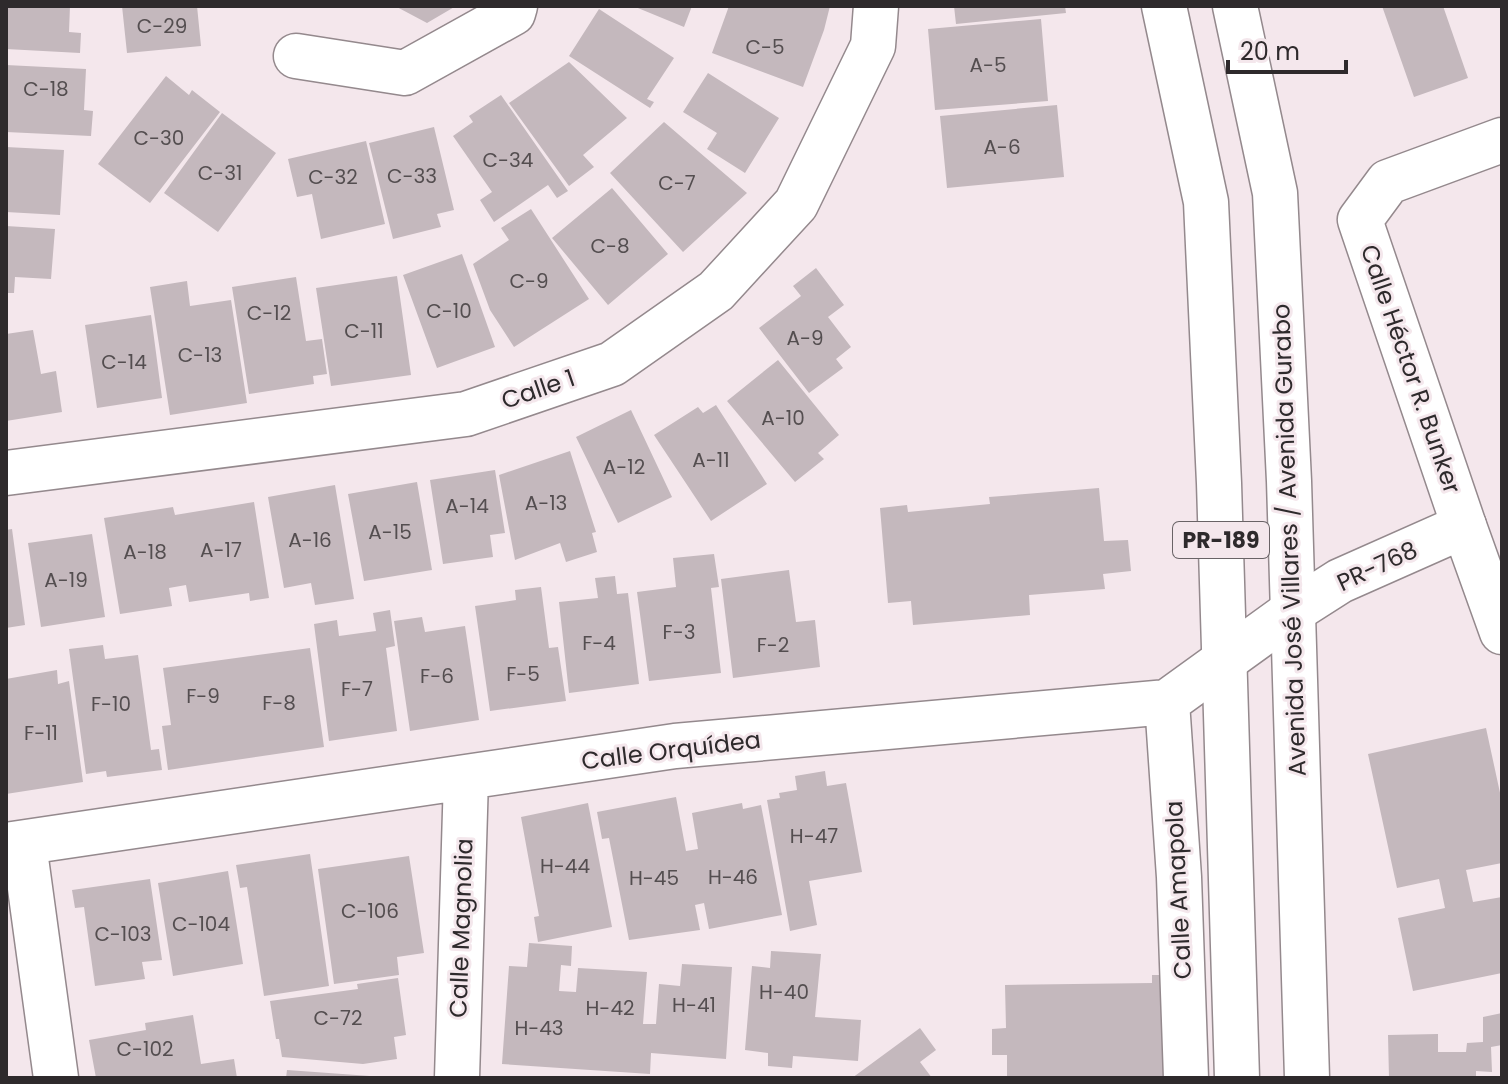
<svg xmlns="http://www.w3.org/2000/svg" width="1508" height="1084" font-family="Poppins,sans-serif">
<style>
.building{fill:#c4b8bd}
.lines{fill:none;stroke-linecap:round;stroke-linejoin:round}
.street-casing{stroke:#94898d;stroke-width:47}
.secondary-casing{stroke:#94898d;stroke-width:47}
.primary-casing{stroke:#94898d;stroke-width:47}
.street{stroke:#fff;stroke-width:44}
.secondary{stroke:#fff;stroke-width:44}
.primary{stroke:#fff;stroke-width:44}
.labels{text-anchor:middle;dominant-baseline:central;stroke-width:6;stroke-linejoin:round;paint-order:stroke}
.number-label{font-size:20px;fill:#544e50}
.shield{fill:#f4e7ec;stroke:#696366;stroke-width:2}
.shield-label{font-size:22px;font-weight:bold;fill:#2e2a2c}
.street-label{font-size:24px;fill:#2e2a2c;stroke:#f4e7ec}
</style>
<rect width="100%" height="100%" fill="#f4e7ec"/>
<path class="building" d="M6,6h64l-1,26 12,1 -1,20 -74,-4z
M122,6h75l4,40 -74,7z
M395,6h61l-29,17z
M633,6h59l-8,21z
M729,6h101l-6,24 -21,57 -91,-34z
M954,6h111l1,7 -110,11z
M1382,6h61l25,72 -54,19z
M599,9l75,49 -27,41 7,3 -4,6 -81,-52z
M1041,19l7,82 -113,9 -7,-81z
M569,62l58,56 -44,37 11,12 -25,19 -60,-83z
M6,65l80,4 -2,41 9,1 -2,25 -85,-4z
M708,73l71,45 -34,55 -38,-24 10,-16 -34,-21z
M166,76l23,19 3,-5 28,22 -70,91 -52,-39z
M501,95l67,96 -11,7 -9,-13 -54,37 -14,-22 12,-8 -39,-56 20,-14 -4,-6z
M1057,105l7,72 -117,11 -7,-72z
M222,113l54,40 -58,79 -54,-39z
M664,122l83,71 -64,59 -73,-79z
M434,127l20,83 -17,4 4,13 -48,12 -24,-96z
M366,141l19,83 -64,15 -9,-45 -15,3 -9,-38z
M6,147l58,3 -4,65 -54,-3z
M612,188l56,66 -60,51 -56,-67z
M531,209l58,90 -75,48 -24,-37 -17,-46 36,-24 -8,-12z
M6,226l49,3 -4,50 -36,-2 -1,16h-8z
M462,254l33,93 -58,21 -34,-93z
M816,268l28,37 -16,12 23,30 -15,12 7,9 -34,25 -50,-65 42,-32 -8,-10z
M397,276l14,99 -80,11 -15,-98z
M296,277l10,64 16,-2 5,35 -14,2 1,8 -65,10 -17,-107z
M187,281l3,25 41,-6 16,103 -77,12 -20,-128z
M151,315l11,83 -65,10 -12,-83z
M33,330l8,44 15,-3 6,41 -56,9v-87z
M778,360l61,75 -21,18 6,6 -29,23 -68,-81z
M716,405l51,79 -56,37 -57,-86 44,-28 5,6z
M631,410l41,87 -54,26 -42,-86z
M570,451l26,81 -4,1 5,19 -31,10 -6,-19 -45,17 -16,-85z
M495,470l10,63 -15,2 3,22 -50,7 -13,-84z
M417,482l15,88 -68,11 -16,-87z
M335,485l19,114 -39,6 -4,-22 -27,5 -16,-91z
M1099,488l5,53 24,-1 3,31 -28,3 2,15 -76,6 1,20 -117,10 -2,-24 -23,2 -8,-95 27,-3 1,7 82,-8 -1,-7z
M254,502l15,96 -19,3 -1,-8 -60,9 -3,-17 -17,3 3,18 -52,8 -16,-96 69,-11 2,8z
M12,529l13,96 -19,3v-98z
M92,534l13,83 -64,10 -13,-84z
M714,554l5,33 -8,1 10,85 -72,8 -12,-89 39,-5 -3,-29z
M789,570l7,52 19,-2 5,47 -87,11 -12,-99z
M615,576l2,18 11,-1 11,91 -70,9 -10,-91 39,-4 -3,-20z
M541,587l8,61 9,-1 8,54 -76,10 -15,-105 41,-6 -1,-10z
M390,610l5,36 -9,2 11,83 -68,10 -15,-117 23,-4 2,16 37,-5 -3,-18z
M422,617l3,15 40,-6 14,94 -69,11 -16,-110z
M103,645l2,14 33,-4 13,95 8,-1 3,21 -55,7 -1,-6 -20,3 -17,-125z
M310,648l14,99 -156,23 -6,-44 9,-1 -8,-57z
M57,670l1,14 11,-3 14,101 -77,12v-115z
M1486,728l16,74v61l-36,7 7,32 29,-5v76l-89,18 -15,-73 47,-10 -6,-29 -42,9 -29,-134z
M825,771l2,15 19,-3 16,89 -53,9 8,44 -27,6 -23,-131 13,-2 -1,-5 18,-3 -2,-14z
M676,797l10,54 12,-2 -6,-36 50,-10 1,6 18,-4 21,110 -73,14 -5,-26 -9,2 5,25 -71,10 -20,-102 -7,1 -5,-27z
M588,803l24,124 -74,15 -4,-25 5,-1 -18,-99z
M310,854l19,132 -65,10 -17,-109 -7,1 -4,-23z
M409,856l15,97 -27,4 2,18 -65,9 -16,-115z
M228,871l15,93 -70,12 -15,-93z
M150,879l12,81 -20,2 3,17 -50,7 -11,-79 -9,1 -3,-18z
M529,943l43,3 -1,20 -10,-1 -2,26 17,1 2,-24 69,4 -4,52h13l3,-40 21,2 2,-22 50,3 -6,92 -75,-6 -1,21 -148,-10 7,-98 18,1z
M771,951l50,3 -6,63 46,3 -3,41 -65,-5 -1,12 -24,-2v-13l-23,-3 7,-84 18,2z
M1152,975h13l1,103h-159v-23h-15v-26l14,-1 -1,-43 147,-2z
M398,978l8,57 -12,2 3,22 -34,5 -81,-7 -3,-18h-3l-6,-38 88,-12 -1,-5z
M1502,1013v32l-11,2 1,25 -16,-1v7h-87l-1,-43 50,-1v18h28l1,-9 16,-1v-25z
M193,1015l8,49 33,-5 3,19h-141l-7,-38 57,-10 -1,-7z
M920,1028l16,22 -16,12 12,16h-80z
M287,1070l83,6v2h-84z"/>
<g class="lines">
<defs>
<path id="street" d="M296,56l109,17 108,-60 2,-7
M6,473l460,-59 146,-50 104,-73 80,-87 77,-158 3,-40
M1464,526l-104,-306 28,-38 114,-42
M1167,702l12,175 7,201
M24,844l32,234
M6,845l669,-99 492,-44 126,-91
M457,1078l9,-300"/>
<path id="secondary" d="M1293,611l47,-30 124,-55 38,106"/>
<path id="primary" d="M1164,6l42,196 13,281 18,595
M1235,6l40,187 14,288 18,597"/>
</defs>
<use href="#street" class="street-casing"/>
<use href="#secondary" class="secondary-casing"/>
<use href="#primary" class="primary-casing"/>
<use href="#street" class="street"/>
<use href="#secondary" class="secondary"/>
<use href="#primary" class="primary"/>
</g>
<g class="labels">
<g class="number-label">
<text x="162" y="26">C-29</text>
<text x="765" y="47">C-5</text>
<text x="988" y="65">A-5</text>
<text x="46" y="89">C-18</text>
<text x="159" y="138">C-30</text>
<text x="1002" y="147">A-6</text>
<text x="508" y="160">C-34</text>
<text x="220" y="173">C-31</text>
<text x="412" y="176">C-33</text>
<text x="333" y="177">C-32</text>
<text x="677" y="183">C-7</text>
<text x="610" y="246">C-8</text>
<text x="529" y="281">C-9</text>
<text x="449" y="311">C-10</text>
<text x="269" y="313">C-12</text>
<text x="364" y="331">C-11</text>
<text x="805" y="338">A-9</text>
<text x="200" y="355">C-13</text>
<text x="124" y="362">C-14</text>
<text x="783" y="418">A-10</text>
<text x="711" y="460">A-11</text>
<text x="624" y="467">A-12</text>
<text x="546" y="503">A-13</text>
<text x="467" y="506">A-14</text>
<text x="390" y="532">A-15</text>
<text x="310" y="540">A-16</text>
<text x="221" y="550">A-17</text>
<text x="145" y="552">A-18</text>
<text x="66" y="580">A-19</text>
<text x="679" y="632">F-3</text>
<text x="599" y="643">F-4</text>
<text x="773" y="645">F-2</text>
<text x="523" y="674">F-5</text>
<text x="437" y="676">F-6</text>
<text x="357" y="689">F-7</text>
<text x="203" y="696">F-9</text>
<text x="279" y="703">F-8</text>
<text x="111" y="704">F-10</text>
<text x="41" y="733">F-11</text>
<text x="814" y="836">H-47</text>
<text x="565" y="866">H-44</text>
<text x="733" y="877">H-46</text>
<text x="654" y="878">H-45</text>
<text x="370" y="911">C-106</text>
<text x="201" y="924">C-104</text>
<text x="123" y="934">C-103</text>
<text x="784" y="992">H-40</text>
<text x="694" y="1005">H-41</text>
<text x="610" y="1008">H-42</text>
<text x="338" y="1018">C-72</text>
<text x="539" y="1028">H-43</text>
<text x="145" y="1049">C-102</text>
</g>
<rect class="shield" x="1173" y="522" width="96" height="36" rx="6"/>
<g class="shield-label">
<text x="1221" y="540">PR-189</text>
</g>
<g class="street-label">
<text transform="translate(1411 369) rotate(71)">Calle Héctor R. Bunker</text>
<text transform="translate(538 389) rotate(-19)">Calle 1</text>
<text transform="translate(1289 540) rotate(-92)">Avenida José Villares / Avenida Gurabo</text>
<text transform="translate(1377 566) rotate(-25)">PR-768</text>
<text transform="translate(671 750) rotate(-7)">Calle Orquídea</text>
<text transform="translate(1178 890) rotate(-93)">Calle Amapola</text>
<text transform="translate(461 928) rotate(-88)">Calle Magnolia</text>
</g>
</g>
<rect width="1508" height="1084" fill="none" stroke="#2e2a2c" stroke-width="16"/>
<path d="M1228 60v12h118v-12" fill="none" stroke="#2e2a2c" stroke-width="4"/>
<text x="1240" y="60" font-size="24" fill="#2e2a2c" stroke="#f4e7ec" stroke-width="6" paint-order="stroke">20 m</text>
</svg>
